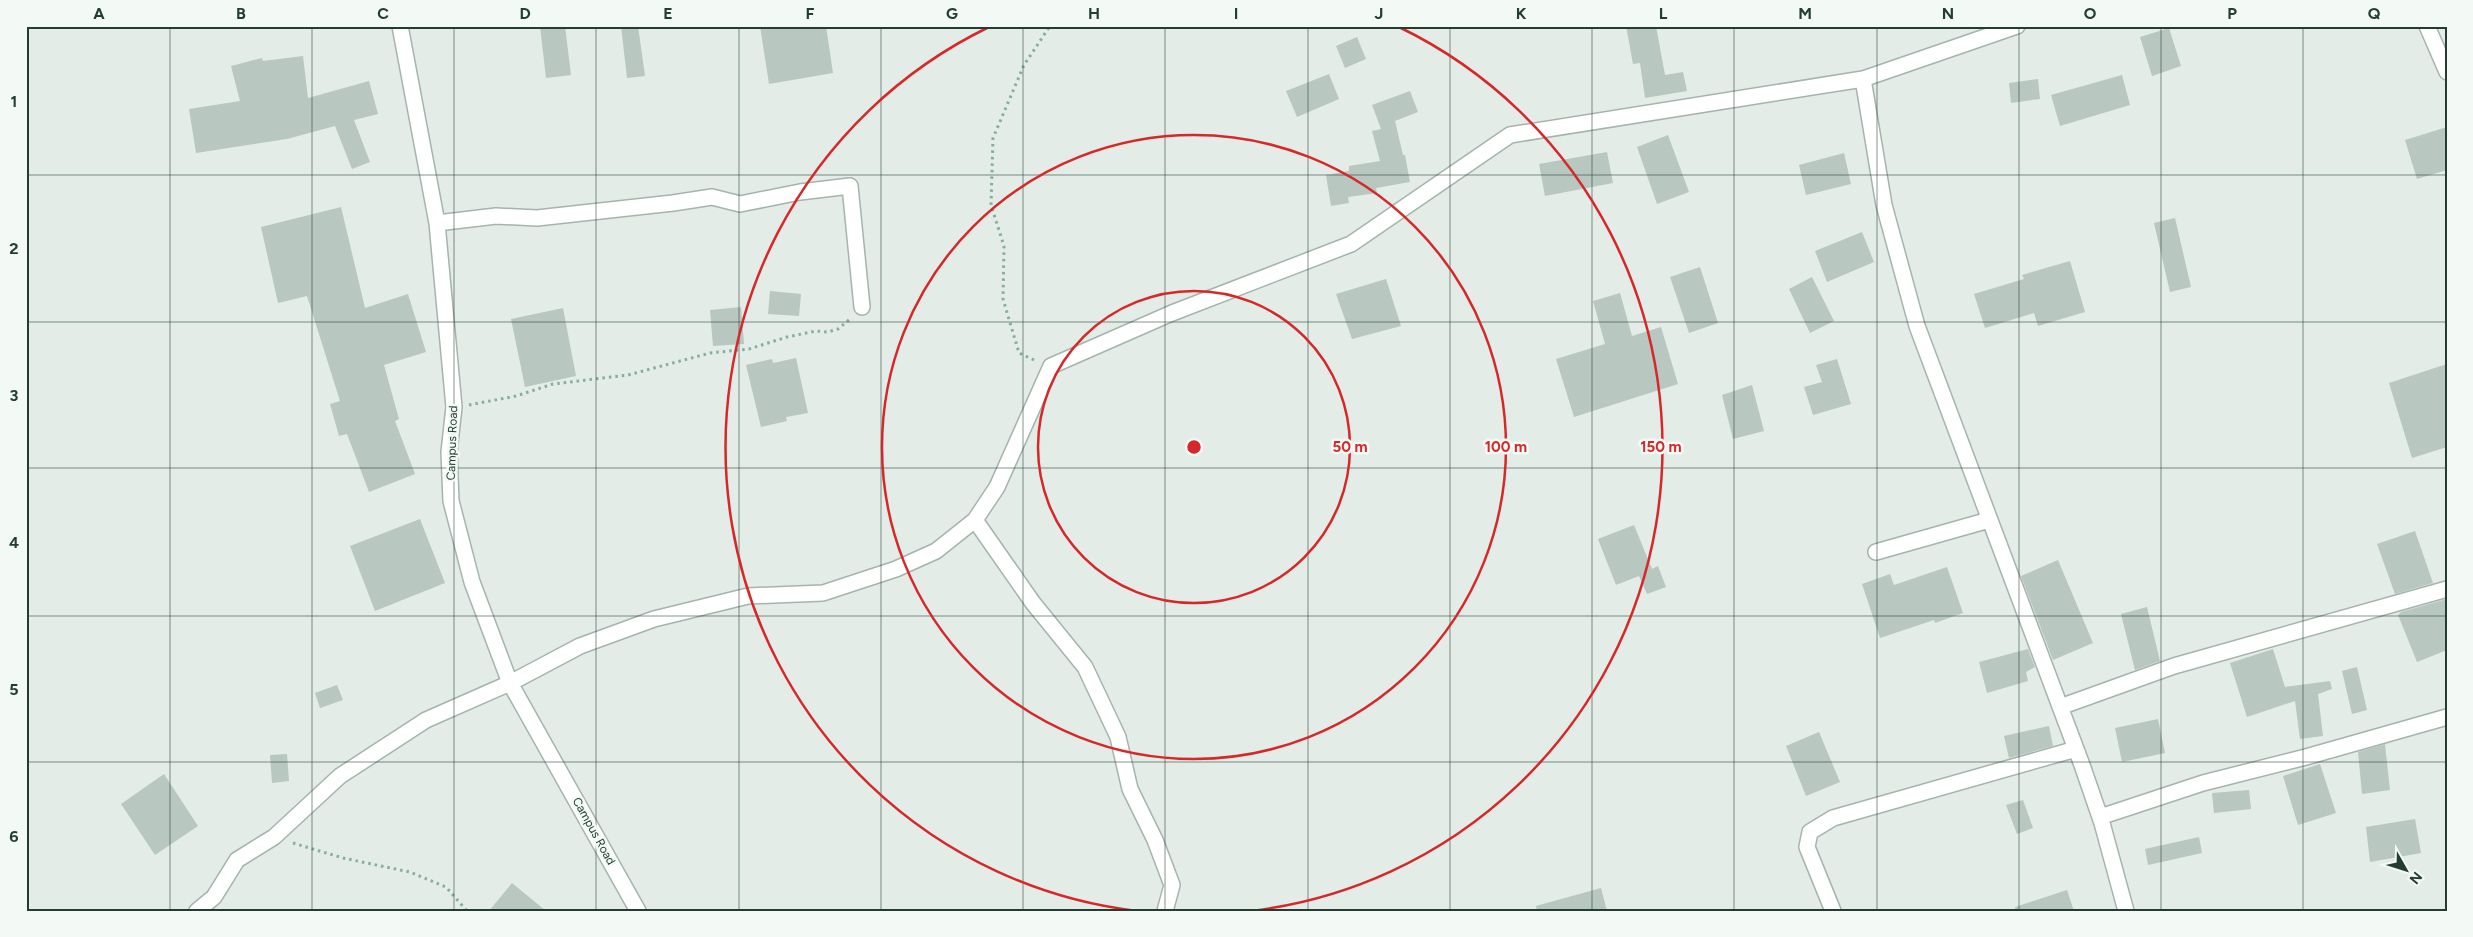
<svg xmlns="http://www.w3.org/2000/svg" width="2473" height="937" font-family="Figtree,sans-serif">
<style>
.building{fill:#b8c7c0}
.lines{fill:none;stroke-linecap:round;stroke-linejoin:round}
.minor-casing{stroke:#a6b4ad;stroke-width:18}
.path{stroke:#84ae9d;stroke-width:3;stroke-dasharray:2.5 4;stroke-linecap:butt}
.minor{stroke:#fff;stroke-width:15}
.grid{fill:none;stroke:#233d33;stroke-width:1;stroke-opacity:0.55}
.ring{fill:none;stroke:#d62828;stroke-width:2.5}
.labels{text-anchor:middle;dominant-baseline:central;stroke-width:5;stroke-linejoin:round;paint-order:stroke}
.street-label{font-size:12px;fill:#233d33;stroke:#f3f9f5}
.centre{fill:#d62828;stroke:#f3f9f5;stroke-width:2.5}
.ring-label{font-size:15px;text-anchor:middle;font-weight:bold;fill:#d62828;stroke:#f3f9f5;stroke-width:5;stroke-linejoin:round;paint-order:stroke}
.neatline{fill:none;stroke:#233d33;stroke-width:2}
.grid-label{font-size:16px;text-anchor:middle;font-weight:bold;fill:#233d33}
</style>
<rect width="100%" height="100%" fill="#e3ece7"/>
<path class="building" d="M540,26h25l6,49 -25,3z
M621,26h17l7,50 -18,2z
M760,26h66l7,47 -64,11z
M1626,26h30l9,49 18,-3 4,19 -42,7 -5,-35 -7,1z
M2169,28l12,38 -29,10 -12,-39z
M1357,37l9,22 -21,9 -9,-22z
M303,56l5,42 61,-17 9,33 -24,6 16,42 -18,7 -17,-43 -48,13 -91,14 -7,-44 51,-8 -9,-35 31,-8 1,3z
M1329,74l10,25 -42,18 -11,-26z
M2122,75l8,30 -70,21 -9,-31z
M2038,79l2,20 -29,4 -2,-20z
M1410,91l8,21 -23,9 8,34h2l5,27 -34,6 1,5 -29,4 1,6 -18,3 -5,-31 23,-4v-5l31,-5 -8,-30 9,-2 -9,-24z
M2447,127v43l-30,9 -12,-39z
M1668,135l21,57 -32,12 -20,-57z
M1607,152l6,31 -68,13 -6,-32z
M1844,153l7,31 -45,11 -7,-30z
M341,207l24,101 43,-14 18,58 -42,13 15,54 -4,2 20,53 -46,18 -22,-58 -8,2 -9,-32 10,-3 -33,-105 -29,7 -17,-76z
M2175,218l16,69 -21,5 -16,-69z
M1862,232l12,30 -47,20 -12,-31z
M2070,261l15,51 -47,14 -4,-13 -49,15 -11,-34 50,-15 -2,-4z
M1700,267l18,56 -29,10 -19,-56z
M1812,277l22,44 -24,12 -21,-44z
M1386,279l15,47 -49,13 -16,-45z
M770,291l31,3 -2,22 -31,-2z
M1620,293l12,43 29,-9 17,57 -104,33 -18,-58 49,-15 -12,-43z
M741,307l3,37 -31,2 -3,-36z
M563,308l13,68 -51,11 -14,-68z
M796,358l12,55 -22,4 1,4 -26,6 -15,-62 26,-6 1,4z
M1837,359l14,45 -38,11 -9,-28 18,-5 -6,-17z
M2447,364v83l-35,11 -23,-75z
M1752,385l12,46 -31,8 -11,-44z
M420,519l25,64 -70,28 -25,-65z
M1634,525l18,44 6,-3 8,21 -19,7 -8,-18 -23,9 -18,-46z
M2415,531l18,52 -38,11 -18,-50z
M2058,560l35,83 -40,17 -32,-84z
M1947,567l16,46 -28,10 -1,-3 -54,18 -18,-54 28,-10 4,11z
M2447,599v51l-30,12 -19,-47 3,-3z
M2147,607l13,54 -25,9 -14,-56z
M2028,649l7,18 -9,5 2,9 -41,12 -8,-31z
M2273,649l12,38 45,-6 2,8 -14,5 5,42 -23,3 -5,-38 -48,16 -17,-54z
M2357,667l10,43 -15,4 -10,-43z
M337,685l6,15 -23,8 -5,-15z
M2158,719l7,34 -43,9 -7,-34z
M2049,726l4,20 -44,12 -5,-22z
M1819,732l21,50 -34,14 -20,-50z
M2385,744l5,46 -28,4 -4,-42z
M287,754l2,27 -17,2 -2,-28z
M2320,764l16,49 -38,12 -15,-49z
M164,774l34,52 -43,29 -34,-51z
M2249,790l2,19 -37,4 -2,-20z
M2023,800l10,28 -16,6 -11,-29z
M2415,819l6,34 -51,9 -4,-35z
M2199,837l3,16 -54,12 -3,-16z
M512,883l34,28h-57z
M1601,888l6,23h-70l-1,-5z
M2067,890l7,21h-58l-1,-4z"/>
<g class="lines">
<defs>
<path id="minor" d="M400,26l37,197 17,184 -5,45 2,49 21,81 38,101 128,228
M2427,26l20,46
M1863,79l21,126 33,121 165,439 20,58 24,88
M437,223l59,-7 41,2 136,-15 39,-6 28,7 60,-12 50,-6 12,121
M975,520l58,83 52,64 33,70 12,52 25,51 17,45 -7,26
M1876,552l113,-32
M2060,707l114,-41 273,-77
M2100,817l103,-34 103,-26 141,-40
M197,911l17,-14 23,-37 37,-23 66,-61 86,-56 84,-37 70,-37 74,-27 94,-23 75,-3 73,-24 40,-18 39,-31 22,-33 54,-121 121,-53 179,-69 159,-109 353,-56 154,-53
M1833,911l-26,-64 3,-15 23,-14 243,-69"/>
</defs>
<use href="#minor" class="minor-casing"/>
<path class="path" d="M1034,360l-15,-7 -16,-54 1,-53 -13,-41 2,-67 31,-73 26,-39
M469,405l47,-9 37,-12 75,-9 82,-22 39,-4 38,-12 29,-6 12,1 10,-3 12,-10
M293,843l50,15 67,14 36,15 21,24"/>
<use href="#minor" class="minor"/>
</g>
<path class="grid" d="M170,26v885M312,26v885M454,26v885M596,26v885M739,26v885M881,26v885M1023,26v885M1165,26v885M1308,26v885M1450,26v885M1592,26v885M1734,26v885M1877,26v885M2019,26v885M2161,26v885M2303,26v885M26,175h2421M26,322h2421M26,468h2421M26,616h2421M26,762h2421"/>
<g class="ring">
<circle cx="1194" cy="447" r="156"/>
<circle cx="1194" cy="447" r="312"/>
<path d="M1137 911A467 467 0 0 1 989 27M1399 27A467 467 0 0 1 1251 911"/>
</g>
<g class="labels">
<g class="street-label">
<text transform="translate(452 443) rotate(-88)">Campus Road</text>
<text transform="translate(594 831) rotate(61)">Campus Road</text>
</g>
</g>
<circle cx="1194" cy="447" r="8" class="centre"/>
<g class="ring-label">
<text x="1350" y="452">50 m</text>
<text x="1506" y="452">100 m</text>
<text x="1661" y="452">150 m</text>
</g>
<rect width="2473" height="937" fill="none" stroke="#f3f9f5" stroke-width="55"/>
<g transform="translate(2406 870) rotate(129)" stroke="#f3f9f5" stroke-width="4" paint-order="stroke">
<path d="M0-4L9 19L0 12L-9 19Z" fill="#233d33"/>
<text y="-8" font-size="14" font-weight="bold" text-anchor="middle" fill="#233d33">N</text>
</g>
<rect x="28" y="28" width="2418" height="882" class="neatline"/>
<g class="grid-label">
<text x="99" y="19">A</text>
<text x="241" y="19">B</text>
<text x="383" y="19">C</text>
<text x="525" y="19">D</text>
<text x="668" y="19">E</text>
<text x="810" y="19">F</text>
<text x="952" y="19">G</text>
<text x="1094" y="19">H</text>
<text x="1236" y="19">I</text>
<text x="1379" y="19">J</text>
<text x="1521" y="19">K</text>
<text x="1663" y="19">L</text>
<text x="1805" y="19">M</text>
<text x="1948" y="19">N</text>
<text x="2090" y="19">O</text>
<text x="2232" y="19">P</text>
<text x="2374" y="19">Q</text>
<text x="14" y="107">1</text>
<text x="14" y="254">2</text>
<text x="14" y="401">3</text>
<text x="14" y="548">4</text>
<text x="14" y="695">5</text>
<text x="14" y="842">6</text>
</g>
</svg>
